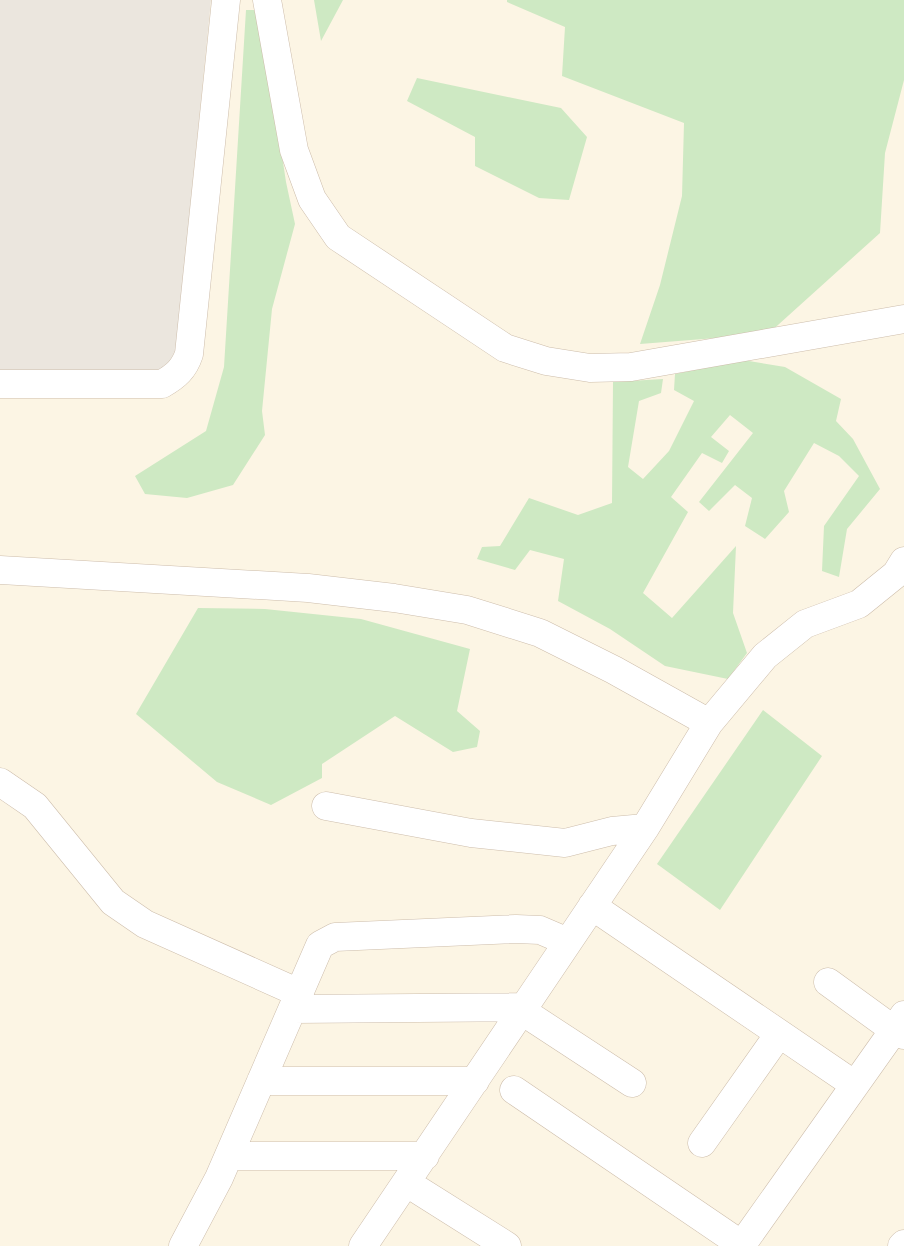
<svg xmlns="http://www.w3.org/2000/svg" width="904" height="1246" font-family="'Archivo Narrow',sans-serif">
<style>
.industrial{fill:#ebe6de}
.green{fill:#cee9c3}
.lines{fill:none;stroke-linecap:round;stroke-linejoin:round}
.minor-casing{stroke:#cdbdab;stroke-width:29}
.minor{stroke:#fff;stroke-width:28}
</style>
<rect width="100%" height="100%" fill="#fcf5e4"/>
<path class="industrial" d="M0,0h211l-35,349 -4,11 -18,14 -154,-2z"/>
<path class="green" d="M314,0h29l-22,41z
M507,0h397v80l-19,73 -5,80 -112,101 -128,10 20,-59 22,-89 2,-73 -122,-47 3,-49 -58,-25z
M246,10h14l26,172 9,42 -23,85 -10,102 3,24 -32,50 -46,13 -42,-4 -10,-18 71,-45 18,-64z
M417,78l144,30 26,29 -18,63 -30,-2 -64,-32v-29l-68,-36z
M743,360l42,7 56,32 -5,22 17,18 27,50 -33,40 -8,48 -17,-6 2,-45 35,-50 -20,-20 -25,-13 -30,48 5,21 -24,27 -20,-13 7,-28 -17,-13 -26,26 -10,-9 54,-69 -23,-18 -19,22 18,14 -7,12 -20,-10 -31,44 17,15 -45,81 29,25 64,-72 -3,67 14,40 -19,26 -63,-13 -55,-37 -52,-28 6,-42 -34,-9 -15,20 -38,-11 5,-12 18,-1 29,-48 49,17 34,-12 1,-121 50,-3 -2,14 -22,8 -11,66 15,12 26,-28 25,-50 -20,-11 1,-16z
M198,608l67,1 96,10 109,30 -13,62 23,20 -3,16 -24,5 -58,-36 -73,48v14l-51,27 -54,-23 -81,-68z
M763,710l59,46 -102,154 -63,-46z"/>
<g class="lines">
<defs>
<path id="minor" d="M267,0l27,150 18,49 26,38 167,111 41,13 44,7 41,-1 273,-48
M0,384h162c14,-8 22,-15 27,-30l37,-354
M0,570l308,18 86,10 73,12 73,23 74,37 95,53
M0,782l35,24 78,96 32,22 154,69
M326,806l145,27 94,10 47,-12 33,-3
M592,906l263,179
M828,982l66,48 10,-15
M293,1009l232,-2
M522,1011l110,72
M261,1081h214
M514,1090l228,155
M702,1143l77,-109
M229,1156h196
M407,1183l100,63
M183,1246l36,-68 101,-233 15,-8 181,-8 24,1 28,12
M363,1246l282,-418 64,-105 56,-67 40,-32 54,-20 37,-30 8,-13
M741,1246l153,-216 10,5
M902,1246l2,-2"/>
</defs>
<use href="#minor" class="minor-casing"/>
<use href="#minor" class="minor"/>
</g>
</svg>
